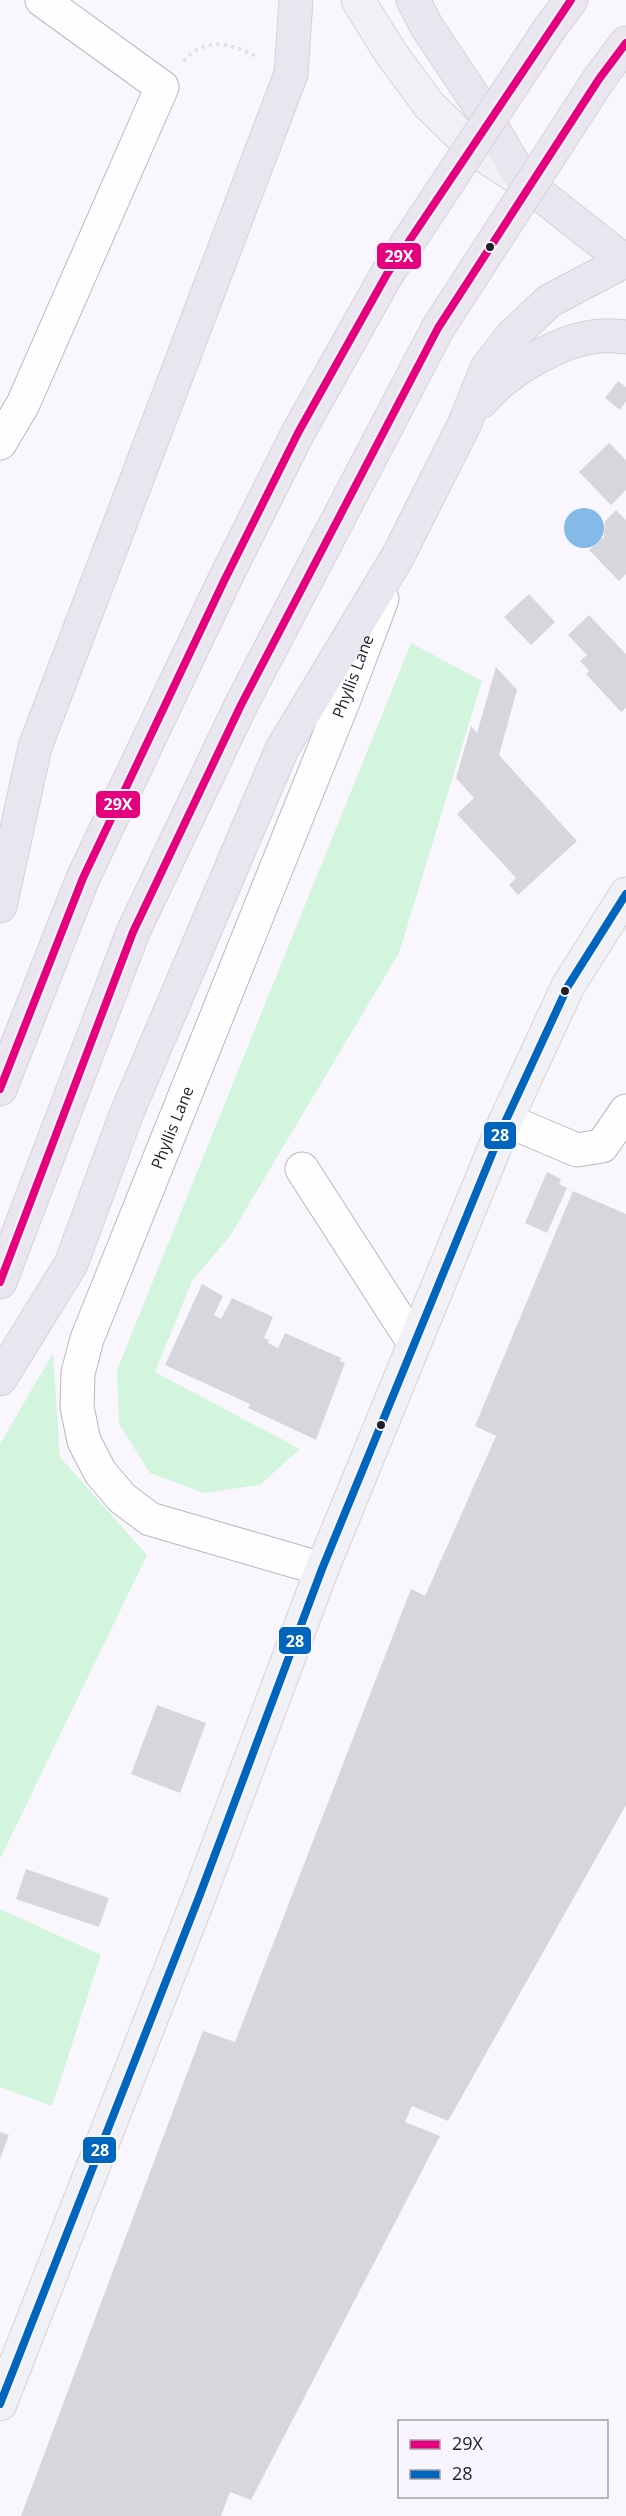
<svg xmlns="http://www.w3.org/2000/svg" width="626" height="2516" font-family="'Open Sans',sans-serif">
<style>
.green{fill:#d4f5dd}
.water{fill:#83bae8}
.building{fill:#d8d6dd}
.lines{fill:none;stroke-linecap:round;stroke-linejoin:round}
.minor-casing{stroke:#bab7bf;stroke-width:35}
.major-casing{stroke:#d5d3d7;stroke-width:35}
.highway-casing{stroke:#d5d3d7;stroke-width:35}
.path{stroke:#e1e0e3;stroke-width:4;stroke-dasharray:3 4.5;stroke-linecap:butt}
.minor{stroke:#fefeff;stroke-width:33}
.major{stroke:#f1f0f5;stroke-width:33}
.highway{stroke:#e9e6ef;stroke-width:33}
.highway-bridge-casing{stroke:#d5d3d7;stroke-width:35;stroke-linecap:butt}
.highway-bridge{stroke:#e9e6ef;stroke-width:33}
.bus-1-casing{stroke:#f8f5ff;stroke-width:12}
.bus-2-casing{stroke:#f8f5ff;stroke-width:12}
.bus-1{stroke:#e5007d;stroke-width:8}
.bus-2{stroke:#0065bd;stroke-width:8}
.bus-dot{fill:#211e27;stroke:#f8f5ff;stroke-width:2}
.labels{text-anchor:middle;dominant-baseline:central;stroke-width:4.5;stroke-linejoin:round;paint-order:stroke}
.street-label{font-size:16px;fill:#211e27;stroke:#f8f5ff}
.line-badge{stroke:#f8f5ff;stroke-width:2}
.badge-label{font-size:16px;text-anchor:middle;font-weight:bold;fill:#fff}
</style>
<rect width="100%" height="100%" fill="#f9f7fd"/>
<path class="green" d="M411,643l71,38 -83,272 -169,283 -38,45 -37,91 145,77 -40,36 -56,8 -54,-20 -31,-49 -2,-54z
M53,1353l7,104 87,98 -147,304v-415z
M0,1909l101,46 -49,151 -52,-19z"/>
<path class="water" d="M564 528a20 20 0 1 1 40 0a20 20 0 1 1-40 0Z"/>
<path class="building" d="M618,381l8,6v14l-6,9 -15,-12z
M609,443l17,17v30l-15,15 -32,-33z
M616,510l10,10v54l-7,7 -30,-31 15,-13 1,-16z
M529,594l26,28 -24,23 -27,-28z
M589,615l37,39v54l-5,4 -35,-38 3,-3 -9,-10 7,-6 -19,-20z
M496,667l21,23 -18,65 78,86 -59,54 -9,-10 7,-7 -59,-64 17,-16 -18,-20 15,-52 6,7z
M547,1172l14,7 -2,5 8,4 -20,45 -22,-10z
M573,1191l53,23v591l-178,316 -36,-15 -7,16 35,14 -189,364 -21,-8 -9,24h-200l182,-485 32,11 176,-453 14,7 71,-160 -21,-10z
M202,1284l21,12 -9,19 7,4 11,-21 41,19 -9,21 5,2 -1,3 10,5 7,-15 56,25 -1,3 5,2 -29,77 -68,-32 2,-4 -85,-39z
M157,1705l49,18 -26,70 -49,-19z
M26,1869l83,29 -10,29 -83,-28z
M0,2132l9,3 -9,24z"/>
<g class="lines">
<defs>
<g id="minor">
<path d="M0,443l23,-39 139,-317 -120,-87"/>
<path d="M506,1120l71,30 25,-4 24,-35"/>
<path d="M302,1169l112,174"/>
<path id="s1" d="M322,1569l-172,-50 -28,-21 -22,-26 -16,-31 -7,-34 1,-34 9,-34 258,-642 37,-98"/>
</g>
<path id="major" d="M358,0l32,52 39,53 46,45 48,31
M0,2404l199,-507 123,-328 184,-449 62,-134 58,-92"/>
<path id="highway" d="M413,0l14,27 54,81 42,73 103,81
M550,28l21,-28
M599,79l27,-36
M481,402c25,-31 81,-64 121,-66 8,-1 16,0 24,1
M0,906l35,-159 256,-673 5,-74
M0,1089l83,-211 141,-297 75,-150 88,-157
M0,1282l133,-350 108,-227 197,-377
M0,1379l71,-115 55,-149 156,-366 116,-193 66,-131 23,-57 25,-32 37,-35 76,-40"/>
</defs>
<use href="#minor" class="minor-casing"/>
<use href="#major" class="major-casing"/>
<use href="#highway" class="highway-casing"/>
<path class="path" d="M184,61c22,-26 47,-17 74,-4"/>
<use href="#minor" class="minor"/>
<use href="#major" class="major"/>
<use href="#highway" class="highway"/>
<defs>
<path id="highway-bridge" d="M387,274l163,-246
M438,328l161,-249"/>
</defs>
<use href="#highway-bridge" class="highway-bridge-casing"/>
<use href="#highway-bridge" class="highway-bridge"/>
<defs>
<path id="bus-1" d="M0,1089l83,-211 141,-297 75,-150 88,-157 184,-274
M0,1282l133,-350 108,-227 197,-377 161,-249 27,-36"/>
<path id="bus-2" d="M0,2404l199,-507 123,-328 184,-449 62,-134 58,-92"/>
</defs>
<use href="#bus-1" class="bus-1-casing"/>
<use href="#bus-2" class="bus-2-casing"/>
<use href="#bus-1" class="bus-1"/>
<use href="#bus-2" class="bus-2"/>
</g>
<g class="bus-dot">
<circle cx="490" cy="247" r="5"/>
<circle cx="565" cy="991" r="5"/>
<circle cx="381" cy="1425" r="5"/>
</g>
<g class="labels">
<g class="street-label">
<text stroke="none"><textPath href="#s1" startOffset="1101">Phyllis Lane</textPath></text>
<text stroke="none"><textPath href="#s1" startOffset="615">Phyllis Lane</textPath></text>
</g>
</g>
<g class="line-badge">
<rect x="376" y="242" width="46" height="28" rx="6" fill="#e5007d"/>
<rect x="95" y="790" width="46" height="29" rx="6" fill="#e5007d"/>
<rect x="483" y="1121" width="34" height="29" rx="6" fill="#0065bd"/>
<rect x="278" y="1626" width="34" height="29" rx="6" fill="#0065bd"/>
<rect x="82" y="2136" width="35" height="28" rx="6" fill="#0065bd"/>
</g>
<g class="badge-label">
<text x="399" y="262">29X</text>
<text x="118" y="810">29X</text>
<text x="500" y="1141">28</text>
<text x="295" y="1647">28</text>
<text x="100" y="2156">28</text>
</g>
<rect x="398" y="2420" width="210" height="78" fill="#f8f5ff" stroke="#a29fa9" stroke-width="1.5"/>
<rect x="410" y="2440" width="30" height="9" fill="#e5007d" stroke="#a29fa9" stroke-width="1.5"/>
<text x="452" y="2450" font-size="18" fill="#211e27">29X</text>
<rect x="410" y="2470" width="30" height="9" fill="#0065bd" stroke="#a29fa9" stroke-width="1.5"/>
<text x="452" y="2480" font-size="18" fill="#211e27">28</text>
</svg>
